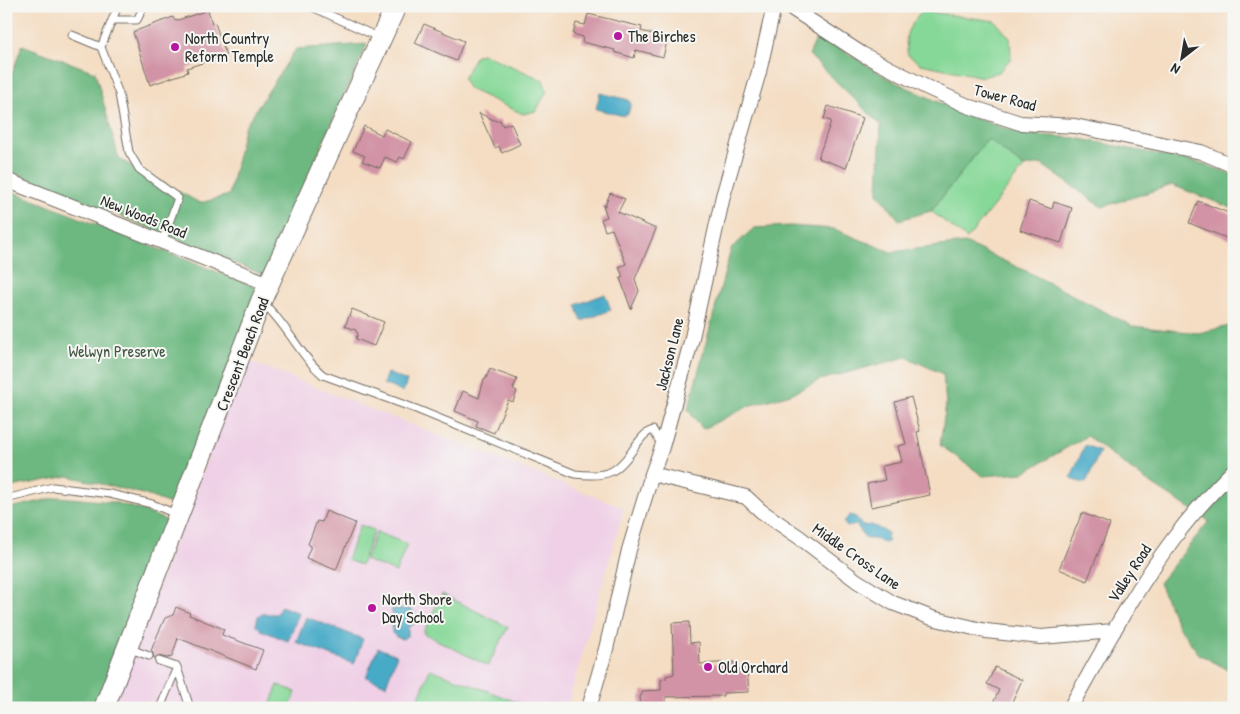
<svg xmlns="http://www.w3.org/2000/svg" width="1240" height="714" font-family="'Patrick Hand',sans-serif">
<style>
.built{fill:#efd0e6}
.green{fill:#86d898;stroke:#588262}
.forest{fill:#6cb880;stroke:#4c7256}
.water{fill:#47aac7;stroke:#396a79}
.building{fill:#d193a5}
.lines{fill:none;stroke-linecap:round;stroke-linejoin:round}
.lane-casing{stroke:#716960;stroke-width:9}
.street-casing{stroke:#716960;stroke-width:16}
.secondary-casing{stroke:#716960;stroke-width:22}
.lane{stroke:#fff;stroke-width:7}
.street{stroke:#fff;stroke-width:14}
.secondary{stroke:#fff;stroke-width:20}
.poi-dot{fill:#b5179e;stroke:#f6f6f2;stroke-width:2}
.labels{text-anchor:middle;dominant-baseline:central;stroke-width:4;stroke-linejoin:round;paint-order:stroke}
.poi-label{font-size:16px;fill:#2b2b2b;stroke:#f6f6f2;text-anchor:start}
.street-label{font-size:16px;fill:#2b2b2b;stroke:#f6f6f2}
.park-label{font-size:16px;fill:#425646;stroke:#f6f6f2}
</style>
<rect width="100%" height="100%" fill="#f6f6f2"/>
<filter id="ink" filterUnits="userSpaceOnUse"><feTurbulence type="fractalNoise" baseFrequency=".02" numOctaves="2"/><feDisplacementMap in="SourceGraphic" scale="10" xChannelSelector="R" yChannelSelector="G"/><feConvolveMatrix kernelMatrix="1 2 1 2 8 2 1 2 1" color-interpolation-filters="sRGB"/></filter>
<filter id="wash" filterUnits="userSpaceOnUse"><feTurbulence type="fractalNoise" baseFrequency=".0096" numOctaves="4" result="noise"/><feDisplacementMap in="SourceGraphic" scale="20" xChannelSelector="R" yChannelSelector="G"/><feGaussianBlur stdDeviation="1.12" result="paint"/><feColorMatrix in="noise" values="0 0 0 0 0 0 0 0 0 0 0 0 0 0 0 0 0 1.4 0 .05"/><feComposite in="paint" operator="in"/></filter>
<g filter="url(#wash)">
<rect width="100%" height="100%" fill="#f4ddc3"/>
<path class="built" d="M246,360l378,148 -57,200h-457z"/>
<path class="green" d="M922,11l73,10 15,17 1,20 -12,14 -16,5 -62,-13 -13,-9c-5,-23 1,-27 14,-44z
M484,54l59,26 4,11 -11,20 -13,3 -54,-25 -6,-10 13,-24z
M988,139l36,28 -57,72 -36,-28z
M360,525l14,5 -13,35 -14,-5z
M376,532l31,12 -11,28 -31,-12z
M442,594l66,33 -20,39 -65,-33z
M430,669l102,39h-117z
M278,685l18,7 -6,16h-21z"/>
<path class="forest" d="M818,35l71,44 82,38 52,17 53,4 125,25 33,12v34l-62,-24 -70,22 -61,-43 -17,3 -36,-28 -57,72 -32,9 -21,-27 3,-68 -72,-70z
M367,44l-103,231 -258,-106v-78l16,-46 73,27 24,87 81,44 29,-8 15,-67 52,-79z
M6,189l252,99 -82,218 -33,-12 -75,-18 -62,12z
M791,226l43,3 57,23 74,-9 63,29 104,54 66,7 36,-8v348l-35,-19 -21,-28 -19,-43 50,-62 -65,-42 -57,-43 -64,37 -40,3 -43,-31 6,-41 -3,-30 -37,-17 -86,23 -29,14 -40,11 -48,24 -15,-19 43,-161 23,-21z
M59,497l54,5 28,8 29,12 -72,186h-92v-196l4,-4z"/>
<path class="water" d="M600,93l29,7v2l2,1 -3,11h-3l-1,2 -28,-7z
M605,294l6,16 -29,11 -6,-16z
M387,373l20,8 -4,11 -20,-8z
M1085,445l15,6 -14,32 -10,-2 -5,-4z
M850,515l6,2 6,9 10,-1 16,8 -1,9 -2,1 -11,-4h-7c-5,-3 -8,-13 -12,-14 -3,0 -5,1 -8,2l-3,-4 2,-4z
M281,606l18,7 -11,28 -27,-11 -5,-5 2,-9 5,-2h14z
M392,609h19l5,6 -2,9 -6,3v8l-5,4 -7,-2 -4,-4z
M306,617l57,22 -9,25 -58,-22z
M378,648l19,7 -11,30 -20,-8z"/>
<g id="blocks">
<path class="building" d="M208,10l4,14 3,-1 11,32 -39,13 1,4 -38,13 -17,-53 40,-15 2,4z
M588,14l54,13 -1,4 27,7 -5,19 -27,-7 -2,8 -20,-6 1,-2 -33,-8 1,-5 -10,-3 3,-11 9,2z
M424,24l40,17 -8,20 -41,-18z
M828,106l35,12 -17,50 -28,-10 13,-37 -7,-2z
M479,113l17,8 4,-1 3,6 8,-3 9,21 -18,9 -3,-7 -4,2z
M364,126l18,9 3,-6 27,13 -8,17 -4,-2 -3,5 -12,-5 -5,11 -18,-7 3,-5 -12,-5z
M610,193l15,6 -7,13 38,17 -21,50 4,12 -8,18 -11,-31 3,-1 -4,-10 7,-3 -14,-35 -7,2 -4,-12 6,-2 -4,-12 2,1z
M1029,201l23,8 2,-7 18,6 -11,35 -41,-13z
M1198,201l36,14v26l-45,-18z
M352,309l32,13 -10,24 -18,-7 2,-6 -2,-1v-2l-11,-4z
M490,369l27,10 -4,10 4,2 -4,11 -5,-2 -14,33 -18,-7 2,-5 -23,-10 8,-20 16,7 5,-19 1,1z
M911,397l9,34 -3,1 13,63 -59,12 -4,-23 18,-4 -3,-14 20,-4 -4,-16 8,-2 -11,-42z
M326,511l29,12 -19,47 -30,-12 5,-12 -3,-2 9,-23 5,1z
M1082,513l28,11 -23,57 -28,-12z
M176,607l14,6 -1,2 35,14 -2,6 41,15 -7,19 -78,-31 -6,19 -5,1 -9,-2 -4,2 -1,-5 -2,-2 6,-15 8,-18 8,-3z
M689,622l1,21 9,-1 1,22 34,-2 1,8 12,-1 2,23 -26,1v3l-57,1v11h-25l-1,-12 2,-1v-4l19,-1v-10l5,-1v-3l8,-2 -2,-51z
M995,667l27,13 -13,28h-18l8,-18 -12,-6z"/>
</g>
</g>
<g filter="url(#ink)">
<use href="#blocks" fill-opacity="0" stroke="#716960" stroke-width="1"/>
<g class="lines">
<defs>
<path id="lane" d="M118,6l-17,41 18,47 10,58 10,17 39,29 -16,44
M310,6l70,32
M112,20h25l7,-14
M72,35l29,12
M263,303c24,21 36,52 60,72l93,34 159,65c33,4 43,-1 61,-29 6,-7 8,-12 17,-15l8,14
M6,499l47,-12 57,7 42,10 24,10
M128,648l21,8
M159,661l18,6
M177,667l13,41
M160,708l17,-41"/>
<path id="street" d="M788,6l74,48 64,33 42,19 52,17 55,3 126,26 33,14
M6,180l263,104
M652,474l94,23 15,14 38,26 58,44 36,22 39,15 54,13 55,6 73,-6
M589,708l17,-59 23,-99 23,-76 10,-27 29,-105 32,-146 36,-124 15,-66
M1070,708c33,-58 64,-117 104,-170 18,-24 38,-46 60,-68"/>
<path id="secondary" d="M104,708l157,-407 135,-295"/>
</defs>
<use href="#lane" class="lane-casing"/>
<use href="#street" class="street-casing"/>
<use href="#secondary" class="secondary-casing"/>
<use href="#lane" class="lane"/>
<use href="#street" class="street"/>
<use href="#secondary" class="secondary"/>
</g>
</g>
<g class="poi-dot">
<circle cx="618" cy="36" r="5"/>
<circle cx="175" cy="47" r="5"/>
<circle cx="372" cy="608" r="5"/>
<circle cx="708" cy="667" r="5"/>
</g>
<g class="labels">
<g class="poi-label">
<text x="628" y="36">The Birches</text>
<text x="185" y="38">North Country<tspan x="185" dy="18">Reform Temple</tspan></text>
<text x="382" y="599">North Shore<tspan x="382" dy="18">Day School</tspan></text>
<text x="718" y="667">Old Orchard</text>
</g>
<g class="street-label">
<text transform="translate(1005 97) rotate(15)">Tower Road</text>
<text transform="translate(144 216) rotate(22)">New Woods Road</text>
<text transform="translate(242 354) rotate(-69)">Crescent Beach Road</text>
<text transform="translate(669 354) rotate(-76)">Jackson Lane</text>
<text transform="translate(857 556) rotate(35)">Middle Cross Lane</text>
<text transform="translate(1129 573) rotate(-57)">Valley Road</text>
</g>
<g class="park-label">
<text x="117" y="351">Welwyn Preserve</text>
</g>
</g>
<rect width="1240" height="714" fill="none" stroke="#f6f6f2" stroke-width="25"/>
<g transform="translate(1182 58) rotate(211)" stroke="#f6f6f2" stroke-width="4" paint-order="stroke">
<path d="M0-4L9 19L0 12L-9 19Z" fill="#2b2b2b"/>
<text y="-8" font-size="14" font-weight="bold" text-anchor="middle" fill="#2b2b2b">N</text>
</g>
</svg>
